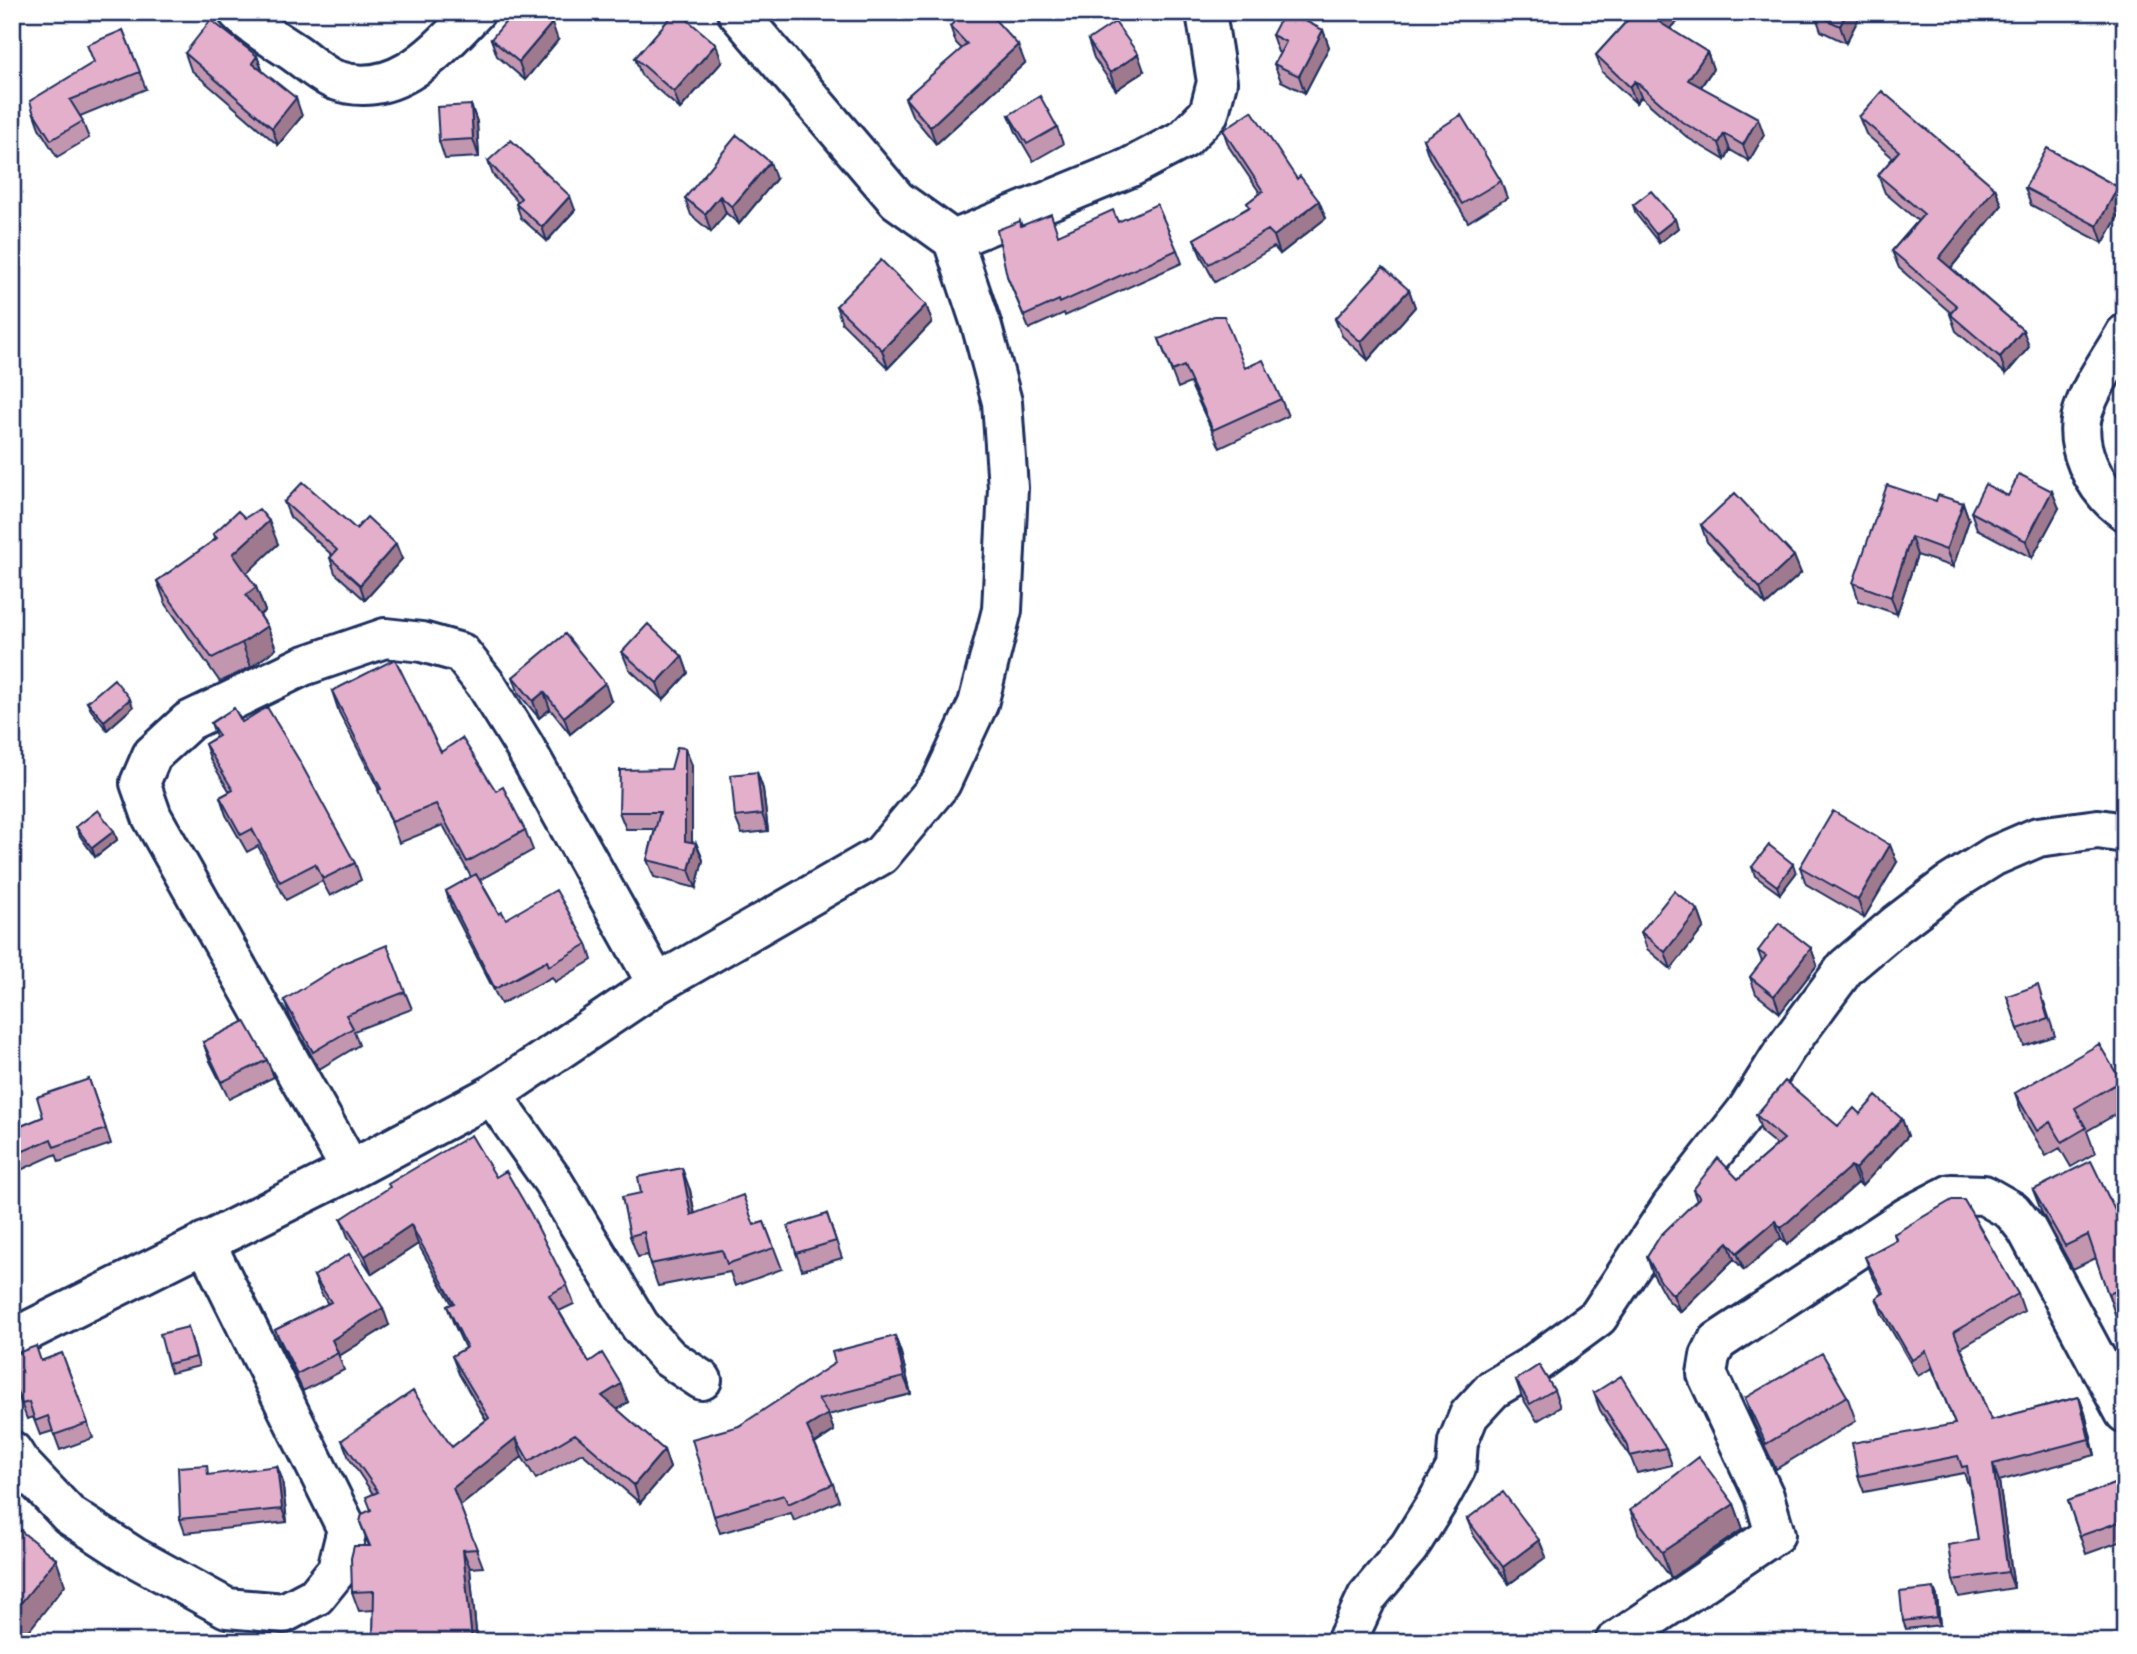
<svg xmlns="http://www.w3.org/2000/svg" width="2137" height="1654" font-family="Sriracha,sans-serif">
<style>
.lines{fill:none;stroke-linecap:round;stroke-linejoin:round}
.minor-casing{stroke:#1b2f5e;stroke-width:44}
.minor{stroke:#fff;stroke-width:38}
.wall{fill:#c396af;stroke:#1b2f5e;stroke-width:2}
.shaded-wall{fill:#9f7a8e;stroke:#1b2f5e;stroke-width:2}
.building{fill:#e3afcb;stroke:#1b2f5e;stroke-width:2}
</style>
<rect width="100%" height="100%" fill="#fff"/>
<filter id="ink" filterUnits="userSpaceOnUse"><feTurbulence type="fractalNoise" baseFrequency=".0143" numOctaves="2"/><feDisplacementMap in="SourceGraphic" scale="14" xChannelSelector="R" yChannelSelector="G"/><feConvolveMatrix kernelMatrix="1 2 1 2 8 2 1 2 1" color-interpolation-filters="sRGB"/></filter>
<g filter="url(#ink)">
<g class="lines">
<defs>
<path id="minor" d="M238,12c16,16 38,28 57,41 12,8 26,22 40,27 60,21 102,-29 140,-68
M953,240l176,-72 55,-29 25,-26 8,-31 -11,-70
M2125,334c-13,23 -31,47 -40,72 -15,37 9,84 40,105
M492,1095l60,85 88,146 29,32 33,22
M351,1170l-199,-353 -12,-34 12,-28 37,-34 114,-55 82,-28 37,4 39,11 26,33 36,58 134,240
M12,1339l339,-169 141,-75 165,-111 224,-129 60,-72 37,-79 24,-94 6,-122 -6,-86 -20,-75 -29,-87 -56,-40 -160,-188
M12,1451l7,11 50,53 65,42 93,51 57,5 32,-17 21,-26 10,-41 -142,-287
M1346,1642l21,-45 42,-50 30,-48 17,-31 2,-26 11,-27 24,-26 37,-22 68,-50 73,-110 76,-97 39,-62 60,-81 51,-43 51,-39 46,-29 44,-19 60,-8 27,4
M1615,1642l160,-108 -11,-38 -57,-122 3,-18 7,-14 190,-125 44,-23 33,1 28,16 15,19 98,183"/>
</defs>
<use href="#minor" class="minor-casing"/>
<use href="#minor" class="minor"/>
</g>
<path class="wall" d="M1635,12h53l-18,17 37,23 6,17 -12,18 63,48 -15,26 -19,-11 -5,10 -37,-22 -47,-41 -5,6 -34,-31 -6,-17z
M1862,12l-16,31 -25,-12 -6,-17z
M950,26l75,37 -89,81 -24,-29 -7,-17 57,-49 -6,-6z
M123,30l23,59 -66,27 9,22 -32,19 -18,-29 -6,-17 61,-49z
M1323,30l6,17 -24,46 -24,-12 -7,-17 6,-11 -2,-1 -6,-17z
M491,39l67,1 -33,40 -28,-24z
M1088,40l56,31 -28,19 -22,-32z
M185,53l72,3 6,16 39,44 -24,29 -87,-75z
M635,58l87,4 -42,47 -39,-34z
M471,105l6,17 2,35 -34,2 -6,-18z
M1009,115l48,12 6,17 -30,17 -17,-29z
M1859,117l136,71 7,17 -51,63 72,62 6,17 -23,27 -50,-43 -6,-17 1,-1 -52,-45 -7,-17 26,-30 -33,-28 -7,-18 15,-17 -27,-24z
M1223,130l74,49 29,39 -46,36 -6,-7 -59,35 -14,-26 -7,-17 55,-32 -2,-4 13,-10 -31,-46z
M1423,139l78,42 6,17 -39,24 -39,-65z
M488,161l87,49 -28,31 -26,-23 -5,-14 2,-2 -25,-27z
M776,179l-37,45 -13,-11 -15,19 -20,-17 -6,-17z
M2118,187l7,17 -22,39 -72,-38 -6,-17z
M1633,205l45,23 -19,15 -23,-29z
M1020,221l2,5 36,9 60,-13 59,28 5,13 -117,53 -1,-3 -35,16 -22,-53z
M1409,290l6,17 -47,53 -26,-24 -7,-17z
M926,305l6,17 -44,46 -46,-45 -6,-17z
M1159,339l122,60 7,17 -68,32 -30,-65 -12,5z
M2008,496l51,12 -27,50 -55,-29 -6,-17z
M1936,501l27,2 6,17 -16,47 -36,-12 -20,59 -38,-13 -6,-18z
M284,502l72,27 46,30 -37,41 -30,-27 -5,-15 2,-3 -42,-38z
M245,518l33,26 -32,29 10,14 9,24 -5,4 7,11 9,23 -25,18 -31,15 -54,-78 -9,-23 58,-41 -2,-6z
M1701,525l100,48 -35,32 -59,-63z
M2125,612v25l-5,-14z
M622,652l60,4 6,17 -25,27 -34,-31z
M513,677l98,24 -41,33 -20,-25 -11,9 -20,-24z
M332,691l109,61 55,39 29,39 8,20 -53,30 19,34 7,5 81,25 5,16 -37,22 -3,-5 -51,27 -50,-97 -5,-16 25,-14 -28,-52 -44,18 -20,-53 -40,-78z
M87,702l46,5 -26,23 -16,-20z
M242,722l113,141 6,17 -31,16 -8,-15 -36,19 -28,-54 -11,6 -21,-37 -6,-18 10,-5 -19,-31 -6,-17 11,-7 -5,-14z
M692,765v77l4,1 7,17 -7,28 -42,-11 -7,-17 8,-31h-29l-7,-17 52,-43z
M757,772l6,17 5,42 -26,3 -7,-17z
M76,827l38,4 3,9 -22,17 -15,-21z
M1897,862l-33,56 -58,-34 -6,-17z
M1752,867l44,6 -16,21 -25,-18z
M1698,910l6,17 -33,42 -24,-20 -6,-17z
M1811,948l6,17 -37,48 -24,-19 -6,-17 12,-15 -4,-11z
M405,992l7,17 -58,22 5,14 -40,24 -29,-52 -6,-17z
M2007,996l37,6 11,34 -31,10z
M203,1042l64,18 7,17 -45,22 -20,-40z
M89,1079l22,65 -52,18 -3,-8 -44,20v-44l31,-13z
M2121,1081l4,10v18l-38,22 8,22 -24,14 -11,-19 -14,8 -22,-37 -9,-26z
M1860,1114l42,5 6,17 -46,50 -4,-3 -71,62 -6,-7 -37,32 -10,-11 -54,53 -13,-13 -14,-25 -6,-17 50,-56 -4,-11 45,-11 39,-34 -15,-12 -6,-18 82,11z
M496,1177l71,108 7,19 -15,7 30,51 39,40 -11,7 47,41 6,18 -30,35 -58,-50 -46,26 -14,-22 -62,49 23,61 -13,1 7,74h-104l1,-32 -15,1 -7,-19 17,-46 -9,-24 11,-12 2,-16 -24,-36 -7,-18 110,7 34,-27 -27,-46 -7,-18 13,-8 -11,-24 -7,-18 5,-2 -34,-60 -46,30 -24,-37 -7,-18z
M690,1190l5,24 59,11 10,-3 18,47 -47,17 -5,-14 -72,14 -8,-22 -2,-9 -10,2 -8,-21z
M2033,1190l92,41v83l-9,3 -20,-59 -23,11 -31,-56z
M827,1214l15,44 -40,12 -6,-17z
M1894,1234l124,60 6,17 -63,37 30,72 88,-23 6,16 10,42 -96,26 15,107 -55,9 -6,-17 25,-40 -9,-57 -1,1 -4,-11 -100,19 -6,-16 97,-52 -23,-56 -14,8 -36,-62 -6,-16 6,-4 -11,-21 -6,-16 31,-17z
M314,1276l75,49 -50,31 5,14 -41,21 -21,-44 -7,-17 53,-26 -7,-11z
M188,1327l11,39 -28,7 -3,-9z
M895,1336l6,17 10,41 -83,21 6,16 -19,13 18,40 6,17 -45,20 -3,-8 -71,20 -6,-17 25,-90z
M62,1353l31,85 -33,12 -7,-19 -13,4 -7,-18 -6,2 -15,-40 29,-18z
M1516,1380l38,10 6,17 -23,14 -15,-24z
M1594,1393l72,55 6,17 -35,8 -6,-15 -31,-48z
M1847,1396l9,25 -80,48 -22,-45 -9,-26z
M277,1466l5,13 5,43 -102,11 -5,-14z
M2125,1480v60l-39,14 -18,-53z
M1734,1504l9,25 -72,49 -32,-43 -9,-25z
M1467,1519l72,21 7,17 -37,27 -35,-48z
M1937,1596l3,29 -34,4 -3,-8z"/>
<path class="shaded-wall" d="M1664,12h24l-26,24 -6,-16z
M1847,12h15l-16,31 -6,-17z
M552,23l6,17 -33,40 -6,-18z
M1323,30l6,17 -24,46 -6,-17z
M716,44l6,18 -42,47 -6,-17z
M1018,45l7,18 -89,81 -6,-17z
M1707,52l6,17 -19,27 -6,-16z
M1138,54l6,17 -28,19 -6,-17z
M257,56l6,17 -11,-10z
M1635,81l6,16 -5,6 -6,-16z
M296,98l6,18 -24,29 -6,-17z
M471,105l6,17 2,35 -6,-18z
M1758,118l6,17 -15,26 -6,-16z
M1724,134l6,16 -5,10 -6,-17z
M770,162l6,17 -37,45 -7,-17z
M2118,187l7,17 -22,39 -6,-17z
M1995,188l7,17 -57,70 -6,-17z
M570,196l5,14 -28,31 -5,-14z
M720,196l6,17 -15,19 -6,-18z
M1319,201l7,17 -46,36 -6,-18z
M1675,219l3,9 -19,15 -3,-9z
M1409,290l6,17 -47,53 -7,-18z
M926,305l6,17 -44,46 -6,-18z
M2023,330l6,17 -23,27 -6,-17z
M2052,491l7,17 -27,50 -6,-17z
M1963,503l6,17 -16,47 -7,-17z
M269,521l9,23 -36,34 -9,-24z
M1911,537l6,18 -20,59 -6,-17z
M396,544l6,15 -37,41 -5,-15z
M1794,556l7,17 -35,32 -6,-17z
M256,587l9,24 -11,8 -8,-24z
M267,626l9,23 -25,18 -9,-24z
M682,656l6,17 -25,27 -6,-17z
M605,683l6,18 -41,33 -6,-17z
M544,692l6,17 -11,9 -6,-17z
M130,699l3,8 -26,23 -3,-9z
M685,748l7,17v93l-7,-17z
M757,772l6,17 5,42 -6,-17z
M114,831l3,9 -22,17 -3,-9z
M696,843l7,17 -7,28 -7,-18z
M1890,845l7,17 -33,56 -6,-18z
M1793,864l3,9 -16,21 -3,-8z
M1698,910l6,17 -33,42 -6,-17z
M1811,948l6,17 -37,48 -6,-17z
M1902,1119l6,17 -46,50 -7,-17z
M1851,1166l7,17 -71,62 -6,-17z
M682,1168l8,22 9,47 -8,-22z
M1775,1221l6,17 -37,32 -7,-17z
M411,1225l7,19 -46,30 -7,-18z
M1728,1242l6,17 -54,53 -7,-17z
M383,1308l6,17 -50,31 -7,-16z
M895,1336l6,17 10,41 -7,-17z
M621,1384l7,18 -19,13 -7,-19z
M2079,1397l6,16 10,42 -6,-16z
M828,1414l6,17 -21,13 -6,-17z
M516,1438l6,19 -63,50 -6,-19z
M664,1450l6,18 -30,35 -6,-18z
M1993,1464l6,17 15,107 -6,-16z
M277,1466l5,13 5,43 -5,-13z
M1734,1504l9,25 -72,49 -9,-26z
M1539,1540l7,17 -37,27 -6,-17z
M463,1550l7,18 7,74h-5z
M56,1559l9,26 -45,57h-5l-3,-7v-21z
M1934,1588l3,8 3,29 -3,-8z"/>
<path class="building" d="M514,12h25l13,11 -33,39 -28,-23z
M675,12h3l38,32 -42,48 -39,-34z
M965,12h23l30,33 -88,82 -25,-29 62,-54 -17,-18z
M1284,12h4l35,18 -24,46 -25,-12 12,-22 -14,-7z
M1635,12h9l4,2 -2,-2h18l-8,8 51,32 -19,28 70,38 -15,27 -19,-11 -5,9 -37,-21 -47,-41 -5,6 -34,-32z
M1816,12h31l-7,14 -25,-12z
M211,20l46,36 -5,7 44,35 -24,30 -87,-75z
M1115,22l23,32 -28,19 -22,-33z
M123,30l17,42 -70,28 13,21 -32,19 -18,-29 -3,-10 64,-39 -7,-17z
M1882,91l113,97 -56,70 84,72 -23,27 -50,-43 7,-8 -65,-55 32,-37 -46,-39 21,-24 -40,-34z
M1040,96l17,31 -30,17 -18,-29z
M471,105l2,34 -34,2 -2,-34z
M1252,111l45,68 3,-3 19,25 -45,35 -6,-6 -59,34 -15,-25 56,-32 -3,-4 16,-12 -40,-61z
M1461,115l40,66 -39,23 -39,-65z
M737,135l33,27 -38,45 -12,-11 -15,18 -20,-16z
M511,140l59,56 -28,31 -26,-23 5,-6 -33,-37z
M2047,148l71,39 -21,39 -72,-38z
M1651,191l24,28 -19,15 -23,-29z
M1157,204l20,46 -117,53 -1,-3 -35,16 -17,-40 -10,-46 23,-9 1,5 30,-12 7,21 55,-25 5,12z
M881,260l45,45 -44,45 -46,-44z
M1383,267l26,23 -48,52 -26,-23z
M1214,316h10l21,52 18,-8 18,39 -68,31 -29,-64 -12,5 -13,-32z
M2019,474l33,17 -26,50 -55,-29 14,-28 23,12z
M303,482l53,47 11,-12 29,27 -36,41 -30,-27 7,-8 -53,-48z
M1887,485l49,16 2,-6 25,8 -17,47 -35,-13 -20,60 -38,-14z
M1735,493l59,63 -34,32 -59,-63z
M259,509l10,12 -36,33 23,33 -10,8 21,31 -25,17 -30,15 -55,-77 60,-43 -4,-4 25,-23 7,7z
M2125,612v13l-5,-2z
M648,624l34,32 -25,27 -35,-31z
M565,634l40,49 -41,34 -20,-25 -11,9 -20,-24z
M395,659l46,93 21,-14 34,53 7,-4 22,43 -58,32 -31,-58 -44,18 -14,-32 3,-1 -49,-98z
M114,679l16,20 -26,22 -17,-19z
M267,707l32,53 56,103 -32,16 -8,-15 -35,18 -28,-53 -11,6 -21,-38 13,-7 -28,-46 14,-8 -8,-13 23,-15 8,14z
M677,747l8,1v93l11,2 -7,27 -42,-10 13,-48h-41l1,-42 51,-1z
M757,772l5,42 -27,3 -4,-42z
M98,810l16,21 -22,17 -16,-21z
M1833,811l57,34 -32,55 -58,-33z
M1769,845l24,19 -16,22 -25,-19z
M476,874l23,40 3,-2 4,7 50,-29 31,54 -38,22 -2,-5 -52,28 -49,-98z
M1674,891l24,19 -33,42 -24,-20z
M1779,923l32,25 -37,48 -24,-19 16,-21 -8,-5z
M387,945l18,47 -59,23 7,13 -40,24 -29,-52 60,-37z
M2038,985l10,34 -30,10 -11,-33z
M245,1021l22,39 -45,22 -19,-40z
M2099,1044l22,37 -46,27 11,20 -24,14 -12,-20 -13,9 -22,-38z
M89,1079l17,50 -52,18 -3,-8 -39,17v-26l31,-13 -6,-20z
M1785,1081l53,45 16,-18 6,6 16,-18 26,23 -47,50 -4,-3 -70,62 -6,-7 -38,32 -9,-11 -55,53 -12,-13 -14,-25 13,-21 40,-39 -7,-7 25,-32 20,21 46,-40 -28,-24z
M471,1135l25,42 10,-6 25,43 36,71 -18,10 40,67 13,-9 19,31 -19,12 62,54 -30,35 -59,-51 -46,27 -13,-23 -63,50 24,61 -14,1 9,92h-99l1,-51 -22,1 -1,-34 3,-12h16l-10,-24 2,-8 9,-4 -5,-13 12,-5 -36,-52 71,-49 39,56 37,-29 -37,-62 15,-9 -20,-41 7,-3 -43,-78 -46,31 -24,-37 49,-32 -2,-3z
M2091,1161l34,70v57l-17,6 -20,-59 -23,11 -32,-56z
M682,1168l9,47 52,-20 11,30 10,-3 10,26 -47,16 -5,-14 -72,14 -6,-32 -14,4 -8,-39 19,-4 -3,-16z
M1952,1200h12l54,94 -64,38 37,88 88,-23 10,42 -96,25 15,108 -55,8 -5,-35 30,-5 -11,-74 -5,1 -4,-11 -100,20 -6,-33 103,-19 -29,-73 -14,9 -36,-62 8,-5 -19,-36 32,-17 -3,-6z
M827,1214l9,27 -40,12 -8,-27z
M349,1254l34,54 -51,32 6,13 -41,21 -22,-44 56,-28 -17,-26z
M188,1327l8,30 -28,7 -8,-30z
M895,1336l9,41 -86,22 10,15 -21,13 26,57 -45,20 -4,-9 -70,21 -22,-77 47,-13 96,-63 -3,-11z
M36,1346l5,15 21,-8 26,70 -34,12 -6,-19 -13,5 -6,-19 -7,2 -10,-25v-24z
M1822,1353l25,43 -81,48 -21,-46z
M1539,1365l15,25 -24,14 -14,-24z
M1621,1376l45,72 -36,8 -2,-10 -34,-53z
M1699,1457l35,47 -72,48 -32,-42z
M207,1465l1,10 69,-9 5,43 -102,10 -2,-52z
M2125,1480v40l-45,16 -12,-35z
M1503,1492l36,48 -36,27 -36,-48z
M12,1524l44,35 -44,55z
M1934,1588l3,29 -34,4 -3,-29z"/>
</g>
<rect width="2137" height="1654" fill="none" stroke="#fff" stroke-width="42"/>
<rect x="21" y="21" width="2095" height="1612" fill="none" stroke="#1b2f5e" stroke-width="2.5" filter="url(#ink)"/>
</svg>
